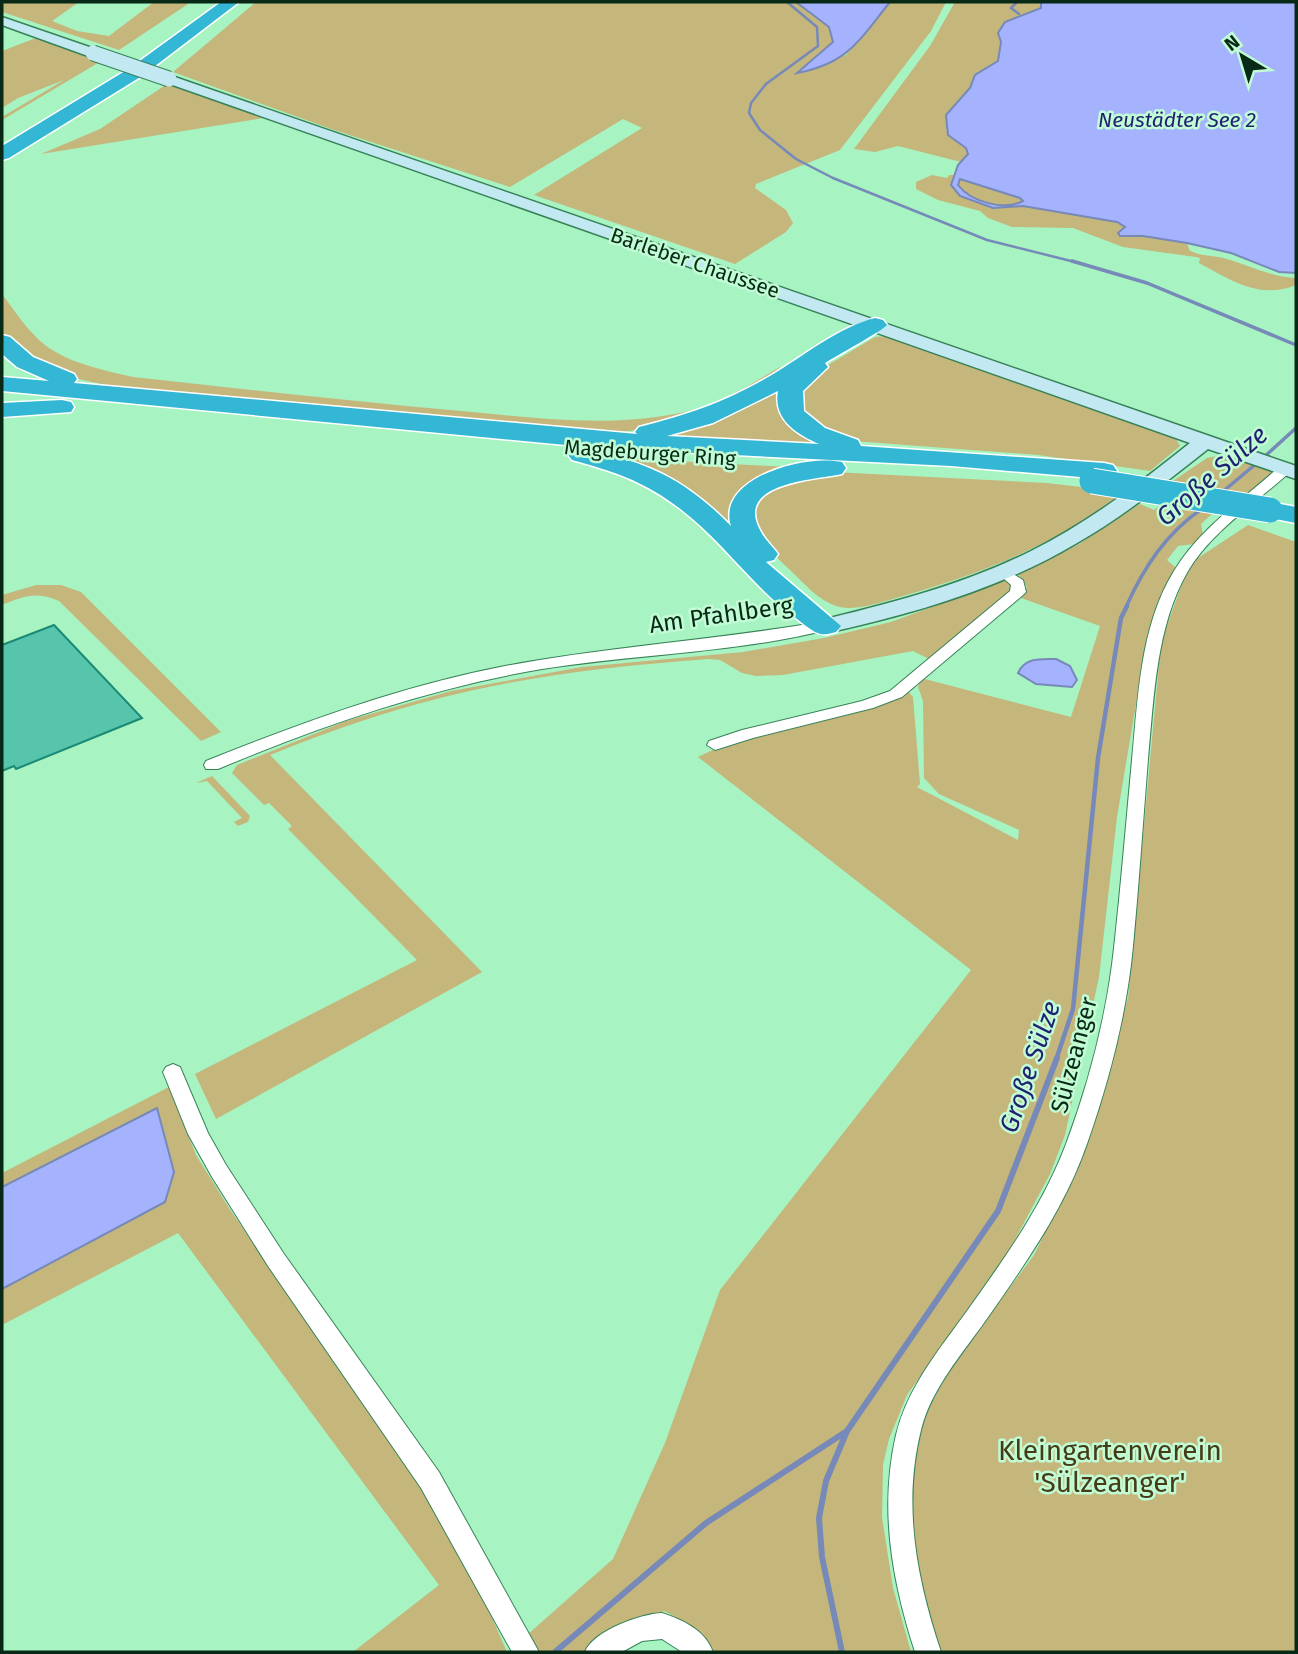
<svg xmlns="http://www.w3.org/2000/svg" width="1298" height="1654" font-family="'Fira Sans',sans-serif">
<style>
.green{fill:#c5b67c}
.water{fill:#a5b2fd;stroke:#7689b8;stroke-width:2;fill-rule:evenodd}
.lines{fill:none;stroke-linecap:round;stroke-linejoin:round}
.stream-far3{stroke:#7689b8;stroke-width:2.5}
.stream-far2{stroke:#7689b8;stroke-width:3.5}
.stream-far1{stroke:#7689b8;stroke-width:4.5}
.stream{stroke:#7689b8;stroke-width:6}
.building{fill:#57c5ab;stroke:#1b8a75;stroke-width:2}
.street-casing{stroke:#378257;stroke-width:2}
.secondary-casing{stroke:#378257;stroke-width:3}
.highway-casing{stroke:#fff;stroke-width:3}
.street{fill:#fff;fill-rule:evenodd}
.secondary{fill:#c2e9f2;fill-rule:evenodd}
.highway{fill:#34b7d4;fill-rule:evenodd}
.secondary-bridge-casing{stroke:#378257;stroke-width:17;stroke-linecap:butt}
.highway-bridge-casing{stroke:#fff;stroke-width:27;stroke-linecap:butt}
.secondary-bridge{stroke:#c2e9f2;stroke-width:15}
.highway-bridge{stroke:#34b7d4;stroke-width:25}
.labels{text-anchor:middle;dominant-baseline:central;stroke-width:5;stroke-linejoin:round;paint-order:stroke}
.far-water-label{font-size:21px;font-style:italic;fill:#211f72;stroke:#c1fcd5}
.far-street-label{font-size:21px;fill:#092917;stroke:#c1fcd5}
.street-label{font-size:24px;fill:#092917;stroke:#c1fcd5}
.water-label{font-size:26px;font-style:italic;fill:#211f72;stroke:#c1fcd5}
.near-park-label{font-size:28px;fill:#453c17;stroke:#c1fcd5}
</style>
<rect width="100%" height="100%" fill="#a7f3c2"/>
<path class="green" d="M2,2h77l-27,19 25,10 32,5 45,-34h37l-72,48 -117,-38z
M256,2h540l33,25 4,15 -34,30 47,-17 44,-53h56l-15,29 -91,119 -84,34 -1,4 31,22 7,13 -7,9 -51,32 -201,-69 108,-67 -19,-9 -113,68 -176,-57 -161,-58z
M955,2h86v6l-36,14 -7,39 -23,14 -5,13 -24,27 2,20 18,13 2,6 -7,8 -63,-16 -23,6 -21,-3 76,-103z
M36,38l67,22 -101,60v-3l62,-37 -46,18 -16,10v-57z
M167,84l96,34 -222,36 59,-25z
M932,175l15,3 2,-3h5l-3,10 3,5 39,18 30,-2 94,16 8,6 -6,8h24l44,7 3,8c13,6 24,4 37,8 24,7 44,18 69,19v7c-37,15 -65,-5 -97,-22l1,-5 -4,-1 -73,-10 -50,-19 -61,-1 -24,-9 -8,-7 -42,-11 -22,-11v-7z
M960,179l61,19 2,3c-19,10 -52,1 -65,-16z
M2,294c15,20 30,44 52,57 23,14 53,20 79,26 109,12 218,24 328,34 76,7 152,18 228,0 33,-8 62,-27 91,-44 -3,5 -5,11 -9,14 -29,27 -114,49 -153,51l-504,-45 -53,-12 -53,-31 -6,-9z
M887,336l288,101 5,9 -30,25 -112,-16 -185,-14 -25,-8 -30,-23 -2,-11 22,-28 57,-34z
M816,363l-33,36 59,47 -198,-8z
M1217,456l31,6 26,10 -45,37 -17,5 -11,10 2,11 -9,9 -16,2 -11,14 9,8 -28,65 -31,184 -18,160 -34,158 -15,39 -40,75 -103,146 -18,44 -6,26 -1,52 11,71 18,64h-203c-12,-18 -24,-32 -44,-41l-80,41h-46l-11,-17 86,-76 52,-116 55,-153 251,-320 -273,-213 34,-16 176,-50 5,6 7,87 -3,3 101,53 1,-10 -80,-36 -15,-16 -1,-77 -5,-14 3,-9 150,39 29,-91 -79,-28 6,-11 -9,-13 61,-30 61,-40 14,6 12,-10 -14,-5 55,-37z
M619,458l170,9 -20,10 -31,54z
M833,472l214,11 77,9c-65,51 -143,82 -221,104 -19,5 -43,15 -63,11 -21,-5 -36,-24 -51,-38 -20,-19 -52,-48 -25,-74 4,-3 8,-8 12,-10 16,-8 40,-9 57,-13z
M1248,525l48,17v1110h-360l-10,-27 -18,-122 10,-75 33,-61 83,-112 40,-82 54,-175 33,-356 25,-69 12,-15z
M1006,580l7,4v6l-84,69 -16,-8 -130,24 -27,1 -14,-3 -22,-13 -12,-1c-79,6 -157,14 -234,31 -70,15 -137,38 -204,65l212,217 -266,147 -21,-45 222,-114 -129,-131 4,-3 -23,-23 -5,2 -32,-32 5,-8 109,-44 105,-30 131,-24 161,-15 81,-14 67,-16z
M36,585h25l20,7 140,140 -20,9 -142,-140c-23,-10 -35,-5 -57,4v-10z
M212,776l38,40 -2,6 -10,4 -4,-4 8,-4 -35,-37 -11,2z
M169,1087l27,68 33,53 189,274 60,104 29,66h-154l86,-67 -261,-352 -176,92v-36l163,-87 -8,-93 -155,78v-14z"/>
<path class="water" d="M796,2h94c-31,38 -41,61 -93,71l36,-31 -4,-15z
M1041,2h255v271l-17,-1 -48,-19 -44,-10 -44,-7h-23l-2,-3 7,-6 -8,-5 -94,-16 -30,2 -33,-12 -9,-11 7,-20 10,-11 -2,-6 -18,-13 -2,-20 24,-27 5,-13 23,-14 3,-19 -3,-9 7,-11 36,-14zM960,179l60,19 3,3c-19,10 -52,1 -65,-16z
M1056,659l14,7 7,14 -5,7 -36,-3 -18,-11c7,-16 23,-14 38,-14z
M157,1108l17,64 -9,30 -163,87v-102z"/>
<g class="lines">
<path class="stream-far3" d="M787,2l30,25 1,19 -52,38 -15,19 -2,10 11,17 36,29 37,19 154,62 92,23
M1017,2l-6,6 8,6"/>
<path class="stream-far2" d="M1072,261l75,22 149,62
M1264,457l32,-29
M1221,493l36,-30
M1126,607c18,-40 40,-74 77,-99"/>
<path class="stream-far1" d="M1056,1060l17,-51 25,-251 23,-140 6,-12"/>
<path class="stream" d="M555,1652l151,-129 141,-92
M842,1652l-20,-95 -3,-39 7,-37 21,-50 151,-220 59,-153"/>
</g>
<path class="building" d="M54,625l88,93 -126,51 -2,-3 -12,5v-126z"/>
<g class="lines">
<defs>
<path id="street" d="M1285,465l7,4 -2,3c-34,31 -78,59 -102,99 -32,55 -34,126 -40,188 -5,62 -9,125 -15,187 -6,66 -23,132 -45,195 -22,65 -62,122 -102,179 -24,34 -55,69 -65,110 -19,76 -4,150 20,222h-26c-23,-71 -36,-143 -19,-217 11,-47 43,-85 71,-124 38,-53 76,-106 99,-167 23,-61 41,-131 48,-196 7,-62 12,-125 18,-188 6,-62 8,-134 42,-189 26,-43 70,-72 106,-105z
M1002,567l21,13 3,12 -3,3 -121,102 -29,11 -120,30 -38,12 -8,-5 2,-4 33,-11 120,-29 28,-10 120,-100 1,-6 -16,-14z
M826,621l8,5 -3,3c-94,24 -193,25 -289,40 -112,19 -219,56 -324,100h-12l-2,-4 2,-4c97,-39 196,-75 299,-95 106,-20 214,-26 321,-45z
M173,1064l7,3 28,66 18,32 58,89 155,218 100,180h-27l-91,-164 -153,-222 -56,-89 -24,-43 -25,-62 3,-5z
M662,1613c21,7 43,17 51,39h-31l-20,-13 -20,2 -20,11h-37c8,-21 55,-38 77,-39z"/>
<path id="secondary" d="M2,17l96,33 2,3 -7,4 -5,-1 -86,-31z
M169,75l1127,391v13l-88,-30c-42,33 -84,67 -131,94 -77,46 -164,71 -251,90l-8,-2 -4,-5 4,-5c73,-18 145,-36 213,-70 58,-29 109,-68 159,-108l-1026,-361 -2,-3 2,-3z"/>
<path id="highway" d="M221,2h18l-97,74 -133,82 -7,2v-14l128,-78z
M875,318l8,2 4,5c-5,6 -51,31 -62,38l3,4 -25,24 1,20 21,17 33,12 3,6 243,17 9,2 4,6 -4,6 -9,2 -153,-13 -354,-18 -595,-57v-14l47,4 -32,-14 -15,-13v-19l8,2 23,20 41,17 3,5 -3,4 563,51 -2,-2 4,-5c51,-13 86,-25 131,-51 34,-20 67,-48 105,-58zM778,391c-5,28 18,43 41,53l-152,-8 46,-13z
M62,400l9,2 3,5 -3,5 -69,5v-14z
M581,447c66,16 102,30 150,79 -15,-49 76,-72 111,-64l4,6 -4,6c-26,6 -110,8 -81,58 4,8 12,15 17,22l-4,6 -8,2 75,64 -5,6c-7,2 -13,4 -21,0 -7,-4 -15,-11 -22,-16 -43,-32 -74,-80 -118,-111 -34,-25 -63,-34 -103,-45l-4,-5 4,-5z
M1270,502l26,5v16l-36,-7 -3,-6 3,-6z"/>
</defs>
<use href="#street" class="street-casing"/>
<use href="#secondary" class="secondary-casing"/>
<use href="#highway" class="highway-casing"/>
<use href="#street" class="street"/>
<use href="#secondary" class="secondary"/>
<use href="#highway" class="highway"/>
<defs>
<path id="secondary-bridge" d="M93,53l76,26"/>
<path id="highway-bridge" d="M1092,481l178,29"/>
</defs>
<use href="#secondary-bridge" class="secondary-bridge-casing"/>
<use href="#highway-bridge" class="highway-bridge-casing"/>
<use href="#secondary-bridge" class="secondary-bridge"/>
<use href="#highway-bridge" class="highway-bridge"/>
</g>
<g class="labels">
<g class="far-water-label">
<text x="1177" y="120">Neustädter See 2</text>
</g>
<g class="far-street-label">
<text transform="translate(695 263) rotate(19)">Barleber Chaussee</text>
<text transform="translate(650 453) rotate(4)">Magdeburger Ring</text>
</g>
<g class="street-label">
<text transform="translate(721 615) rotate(-8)">Am Pfahlberg</text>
<text transform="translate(1074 1055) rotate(-75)">Sülzeanger</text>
</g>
<g class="water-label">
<text transform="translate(1212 476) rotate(-41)">Große Sülze</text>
<text transform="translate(1030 1067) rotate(-71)">Große Sülze</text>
</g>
<g class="near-park-label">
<text x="1110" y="1450">Kleingartenverein<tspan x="1110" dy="32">'Sülzeanger'</tspan></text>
</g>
</g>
<rect width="1298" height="1654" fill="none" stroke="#092917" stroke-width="7"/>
<g transform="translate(1242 56) rotate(322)" stroke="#c1fcd5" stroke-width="5" paint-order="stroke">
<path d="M0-5L12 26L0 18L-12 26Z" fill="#092917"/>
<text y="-10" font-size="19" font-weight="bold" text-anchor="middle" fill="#092917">N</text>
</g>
</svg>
